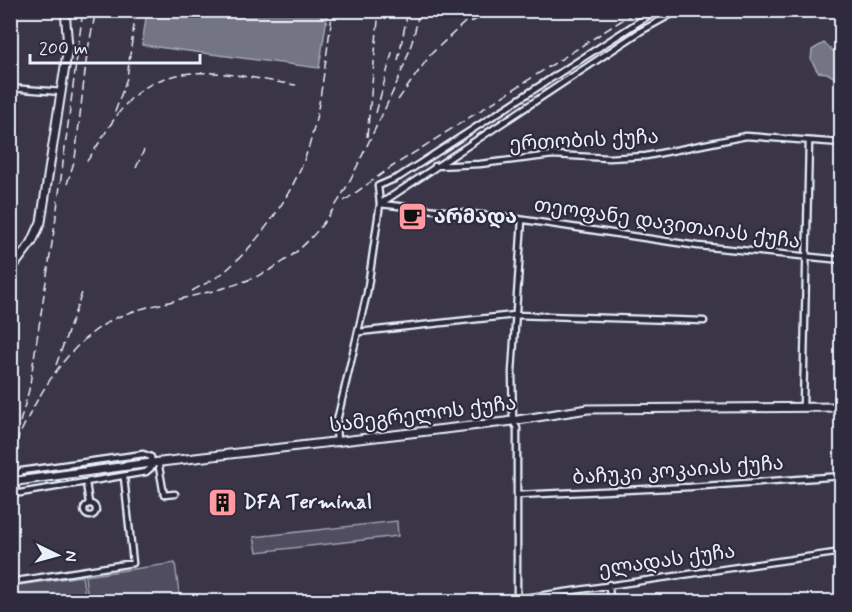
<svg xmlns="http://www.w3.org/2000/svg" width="852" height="612" font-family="Mynerve,'Noto Sans Georgian',sans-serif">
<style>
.green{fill:#504e5f;stroke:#9ca0ac;stroke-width:1.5}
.water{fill:#737482;stroke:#a2a6b1;stroke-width:1.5}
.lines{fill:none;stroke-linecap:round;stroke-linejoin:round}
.street-casing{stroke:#e8f1f8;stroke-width:9}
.secondary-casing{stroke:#e8f1f8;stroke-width:11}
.street{stroke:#2f2a3d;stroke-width:4.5}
.secondary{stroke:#2f2a3d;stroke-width:7}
.rail{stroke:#e8f1f8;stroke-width:1.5;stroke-dasharray:9 4.5;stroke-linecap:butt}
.secondary-bridge-casing{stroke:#e8f1f8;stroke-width:11;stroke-linecap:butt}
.secondary-bridge{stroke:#2f2a3d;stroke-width:7}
.labels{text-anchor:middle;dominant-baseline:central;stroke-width:4.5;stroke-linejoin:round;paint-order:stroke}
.street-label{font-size:20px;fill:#e8f1f8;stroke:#2f2a3d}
.poi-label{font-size:20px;font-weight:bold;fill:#e8f1f8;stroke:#2f2a3d;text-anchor:start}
</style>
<rect width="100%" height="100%" fill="#3a3648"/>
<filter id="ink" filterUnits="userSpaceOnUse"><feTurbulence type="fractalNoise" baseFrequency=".0167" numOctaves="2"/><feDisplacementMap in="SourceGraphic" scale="12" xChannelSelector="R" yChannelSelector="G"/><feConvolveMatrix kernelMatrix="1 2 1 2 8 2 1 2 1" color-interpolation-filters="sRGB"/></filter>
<g filter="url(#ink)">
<path class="green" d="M397,521l1,15 -141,16 -3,-15z
M175,563l5,38h-92l-3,-25z
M82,576l4,25h-75v-15z"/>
<path class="water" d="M147,11h181l-9,57 -177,-23z
M824,43l9,8 8,2v29l-14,-9 -9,-1 -7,-12 1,-10z"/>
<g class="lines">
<defs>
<path id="street" d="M10,88l52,4
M435,166l45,-2 73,-9 56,3 37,-2 100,-20 96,7
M380,204l138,15 180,27 144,14
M380,204l261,-173 38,-21
M359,332l156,-17 189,6
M803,407l6,-266
M337,443l-1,-18 31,-132 13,-89 -2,-18 21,-9 258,-167
M158,461l6,34 11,-1
M86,483l3,20
M517,495l173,-8 152,-11
M10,502l11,-31 122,-17 8,3 1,10 -6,5 -132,22
M84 510a6 6 0 1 1 12 0a6 6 0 1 1-12 0Z
M10,582l123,-19 -9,-86
M609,584l1,18
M496,602l346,-50
M517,602v-174l-4,-7 -1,-49 10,-152"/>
<path id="secondary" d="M10,271l22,-29 9,-20 27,-175 -3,-37
M135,465l370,-43 83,-13 254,-2"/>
</defs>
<use href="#street" class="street-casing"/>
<use href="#secondary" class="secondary-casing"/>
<use href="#street" class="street"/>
<use href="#secondary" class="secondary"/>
<path class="rail" d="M471,22l25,-12
M398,61l10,-51
M398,100l33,-46 47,-44
M115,112l12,-34 9,-68
M376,113l17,-64
M367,137l12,-127
M87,161c13,-18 24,-40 39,-57 44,-50 113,-27 170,-19
M136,168l8,-18
M67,184l8,-25 12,-105 9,-44
M344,201l46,-33 248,-158
M192,291c10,-6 22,-11 32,-19 37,-31 72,-82 86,-129 12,-43 16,-89 23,-133
M56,365l27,-75
M20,422l9,-32 26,-166 28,-214
M10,456c22,-51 54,-113 106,-138 19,-9 41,-13 61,-18 30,-8 63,-14 91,-29 63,-34 83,-95 113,-154 17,-36 32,-67 38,-107"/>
<defs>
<path id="secondary-bridge" d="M10,482l125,-17"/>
</defs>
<use href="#secondary-bridge" class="secondary-bridge-casing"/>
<use href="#secondary-bridge" class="secondary-bridge"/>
</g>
</g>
<defs>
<symbol id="cafe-square" viewBox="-11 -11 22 22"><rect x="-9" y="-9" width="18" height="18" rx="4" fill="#ff9aa2" stroke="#2f2a3d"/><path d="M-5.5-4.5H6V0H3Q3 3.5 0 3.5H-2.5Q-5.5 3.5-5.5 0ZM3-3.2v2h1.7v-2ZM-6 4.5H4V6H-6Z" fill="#111"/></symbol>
<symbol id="building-square" viewBox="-11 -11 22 22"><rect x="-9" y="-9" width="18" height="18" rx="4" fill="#ff9aa2" stroke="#2f2a3d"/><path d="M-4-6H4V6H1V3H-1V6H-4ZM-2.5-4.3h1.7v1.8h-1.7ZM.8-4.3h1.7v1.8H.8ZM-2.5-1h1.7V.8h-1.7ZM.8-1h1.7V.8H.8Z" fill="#111"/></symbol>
</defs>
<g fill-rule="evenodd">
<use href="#cafe-square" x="396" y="200" width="33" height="33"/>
<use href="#building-square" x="206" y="486" width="33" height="33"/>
</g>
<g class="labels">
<g class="street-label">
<text transform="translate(584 141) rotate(-3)">ერთობის ქუჩა</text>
<text transform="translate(667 224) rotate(8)">თეოფანე დავითაიას ქუჩა</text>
<text transform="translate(423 415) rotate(-7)">სამეგრელოს ქუჩა</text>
<text transform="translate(678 471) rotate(-4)">ბაჩუკი კოკაიას ქუჩა</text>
<text transform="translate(667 561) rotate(-8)">ელადას ქუჩა</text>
</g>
<g class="poi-label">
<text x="434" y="217">არმადა</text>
<text x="243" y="502">DFA Terminal</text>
</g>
</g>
<rect width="852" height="612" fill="none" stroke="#2f2a3d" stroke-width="36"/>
<rect x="18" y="18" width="816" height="576" fill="none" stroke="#e8f1f8" stroke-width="2" filter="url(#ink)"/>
<g transform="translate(57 555) rotate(95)" stroke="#2f2a3d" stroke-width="4.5" paint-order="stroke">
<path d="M0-4.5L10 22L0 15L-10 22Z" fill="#e8f1f8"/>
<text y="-9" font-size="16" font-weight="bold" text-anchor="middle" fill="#e8f1f8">N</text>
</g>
<path d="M30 54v9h170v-9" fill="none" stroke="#e8f1f8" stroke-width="3"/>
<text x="39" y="54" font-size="18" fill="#e8f1f8" stroke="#2f2a3d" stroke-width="4.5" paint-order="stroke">200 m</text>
</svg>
